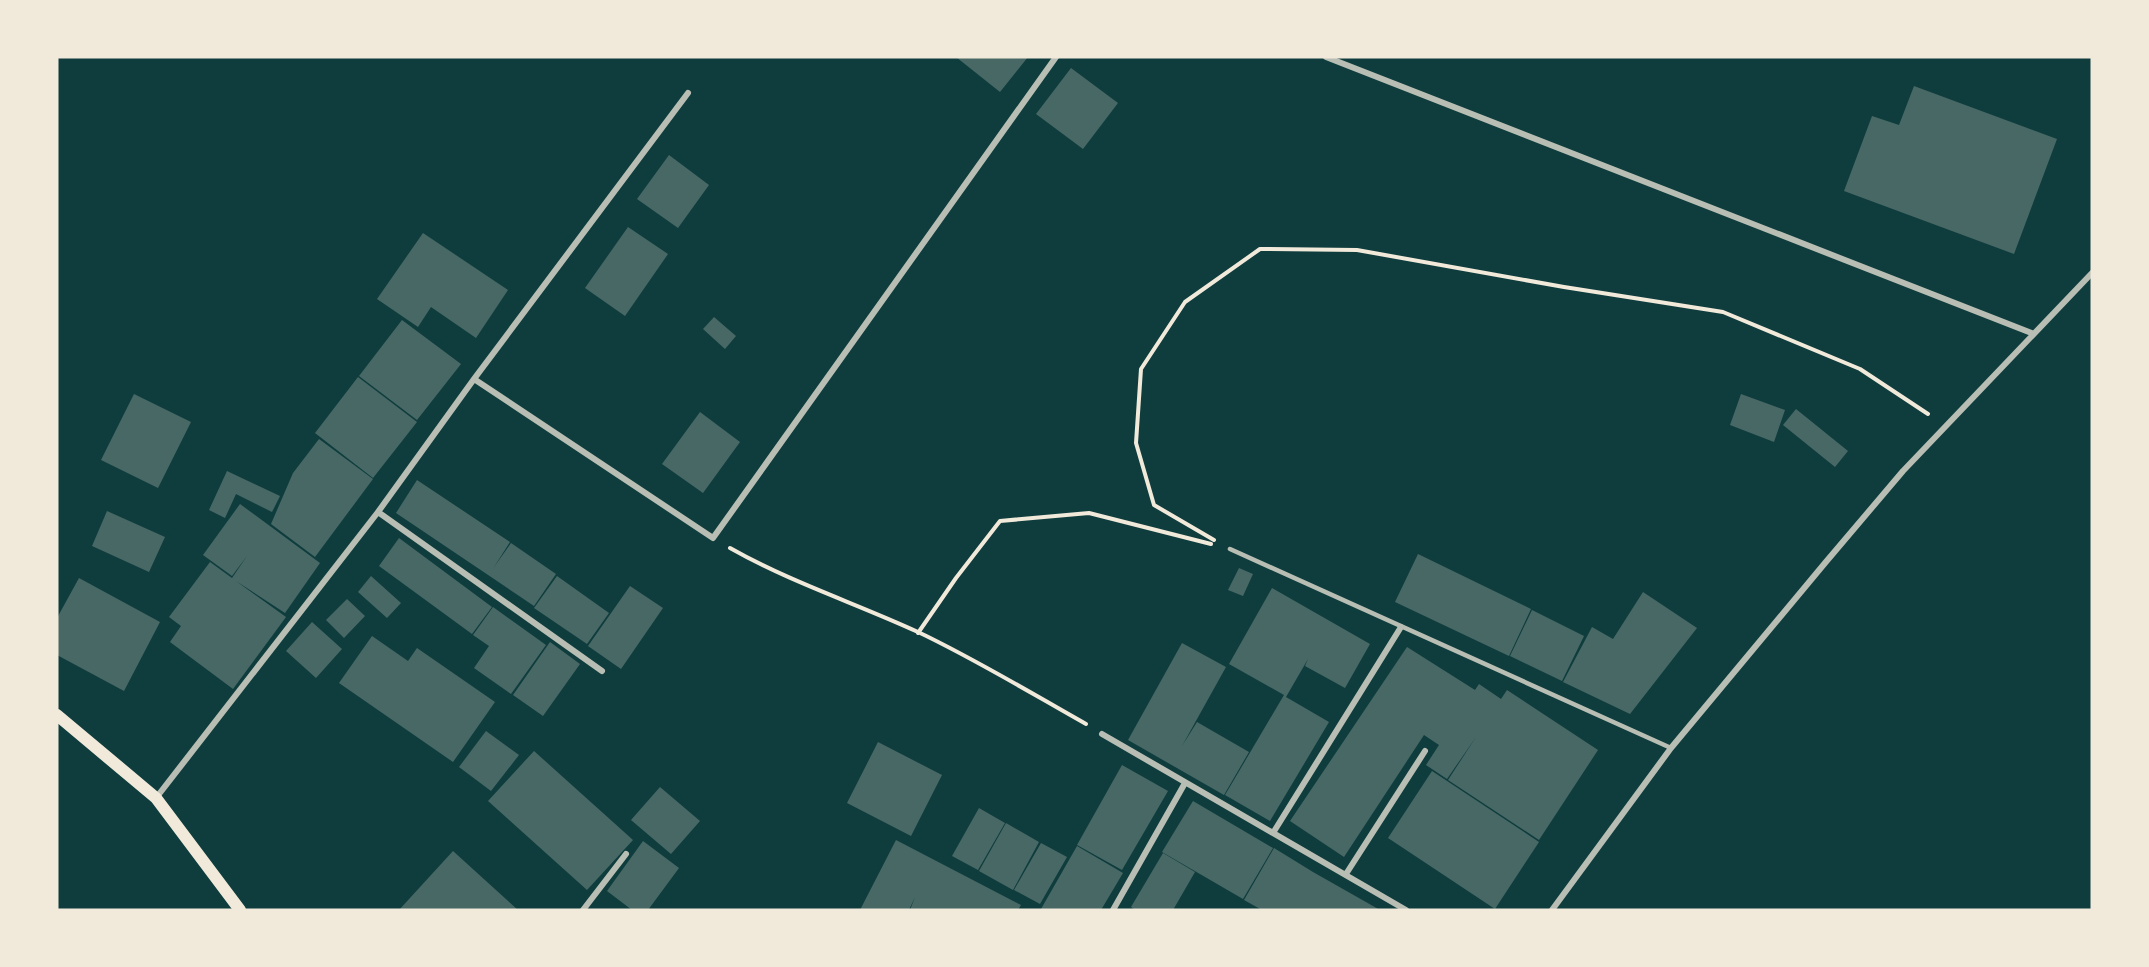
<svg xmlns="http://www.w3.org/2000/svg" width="2149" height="967" font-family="'Archivo Narrow',sans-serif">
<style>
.building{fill:#486865}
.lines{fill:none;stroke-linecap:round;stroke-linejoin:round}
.path{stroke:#f1e9da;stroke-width:4}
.service{stroke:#b8beb3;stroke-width:4.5}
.minor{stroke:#b8beb3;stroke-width:6}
.secondary{stroke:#f1e9da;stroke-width:12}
</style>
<rect width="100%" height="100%" fill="#0f3d3e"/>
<path class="building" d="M956,57h72l-28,35z
M1071,68l47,35 -35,46 -47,-35z
M1914,86l143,53 -43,115 -170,-63 28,-75 27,9z
M669,155l40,30 -31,43 -41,-29z
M628,227l40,27 -43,62 -40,-28z
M423,233l85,57 -32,48 -45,-31 -13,20 -41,-28z
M714,317l22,19 -11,13 -22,-20z
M402,320l59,44 -44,56 -58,-44z
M358,377l59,45 -44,56 -58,-45z
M134,394l57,28 -33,66 -57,-28z
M1741,394l44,16 -11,32 -44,-17z
M1796,409l52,42 -13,16 -52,-42z
M700,412l40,30 -37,51 -41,-29z
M319,439l54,40 -58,78 -44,-33 22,-51z
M227,471l53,25 -8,16 -36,-18 -11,24 -16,-8z
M417,480l93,62 -16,25 17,-24 45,31 -22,32 -138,-93z
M240,504l80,59 -35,50 -49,-32 50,36 -53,72 -63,-47 11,-16 -12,-9 41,-55 22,16 15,-22 -15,20 -29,-21z
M107,511l58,26 -16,35 -57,-26z
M399,538l93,69 -20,27 -93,-68z
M1418,554l113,55 -22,47 -114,-54z
M1239,568l14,6 -10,22 -15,-6z
M371,576l30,27 -14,15 -29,-26z
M557,576l52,37 -22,31 -53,-36z
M79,578l81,44 -36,69 -67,-36v-37z
M630,586l33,22 -42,61 -33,-23z
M1272,588l98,56 -25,44 -40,-22 3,-7 -22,38 43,25 -59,99 -45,-26 59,-100 -55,-31z
M1643,592l54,36 -67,86 -67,-32 29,-55 21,12z
M347,599l18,17 -21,22 -18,-18z
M493,607l53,38 -35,49 -37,-26 15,-22 -16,-11z
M1532,610l52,26 -22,45 -52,-25z
M312,622l30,27 -26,29 -30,-27z
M372,636l36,25 9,-13 78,54 -42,60 -114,-79z
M550,642l30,22 -37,52 -30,-21z
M1182,643l44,24 -44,79 15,-24 52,30 -25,43 -96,-55z
M1407,647l68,43 4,-6 22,15 6,-9 91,60 -59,90 -91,-60 28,-43 -29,42 -21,-14 13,-20 -15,-10 -80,122 -54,-36z
M486,731l33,24 -28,36 -32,-24z
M878,742l64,33 -31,61 -64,-33z
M534,751l99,89 -46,50 -99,-89z
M1122,765l46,26 -46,79 -45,-25z
M1432,771l107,71 -44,67 -107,-71z
M660,787l40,34 -29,33 -40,-34z
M1193,801l80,47 -30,51 -81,-47z
M979,808l26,15 -27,47 -26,-14z
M1006,823l33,19 -26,48 -34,-19z
M896,840l125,65 -3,5h-108l5,-13 -6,13h-49z
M643,841l36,27 -31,42h-16l-25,-19z
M1041,843l26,14 -27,47 -26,-14z
M1077,846l46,27 -22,37h-59l-1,-1z
M1274,848l39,24 67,38h-118l-18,-10z
M453,851l65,59h-119z
M1163,853l32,19 -22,38h-38l-4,-3z"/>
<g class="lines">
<path class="path" d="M1214,540l-60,-35 -18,-62 5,-74 44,-67 75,-53 97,1 207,37 159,25 137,57 68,45
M730,548c60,34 125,55 188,84 57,27 113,61 168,92
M918,633l38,-55 44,-57 89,-8 122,31"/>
<path class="service" d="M1230,549l441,199"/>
<path class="minor" d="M1326,57l708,277
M474,379l239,159 343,-481
M378,512l224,159
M1102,734l304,176
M156,798l222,-286 96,-133 214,-286
M1273,833l128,-206
M1346,874l79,-123
M583,910l43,-56
M1113,910l72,-127
M1552,910l119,-162 154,-185 78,-92 189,-198"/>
<path class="secondary" d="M57,715l99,83 84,112"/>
</g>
<rect width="2149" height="967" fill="none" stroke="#f1e9da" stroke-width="117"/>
</svg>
